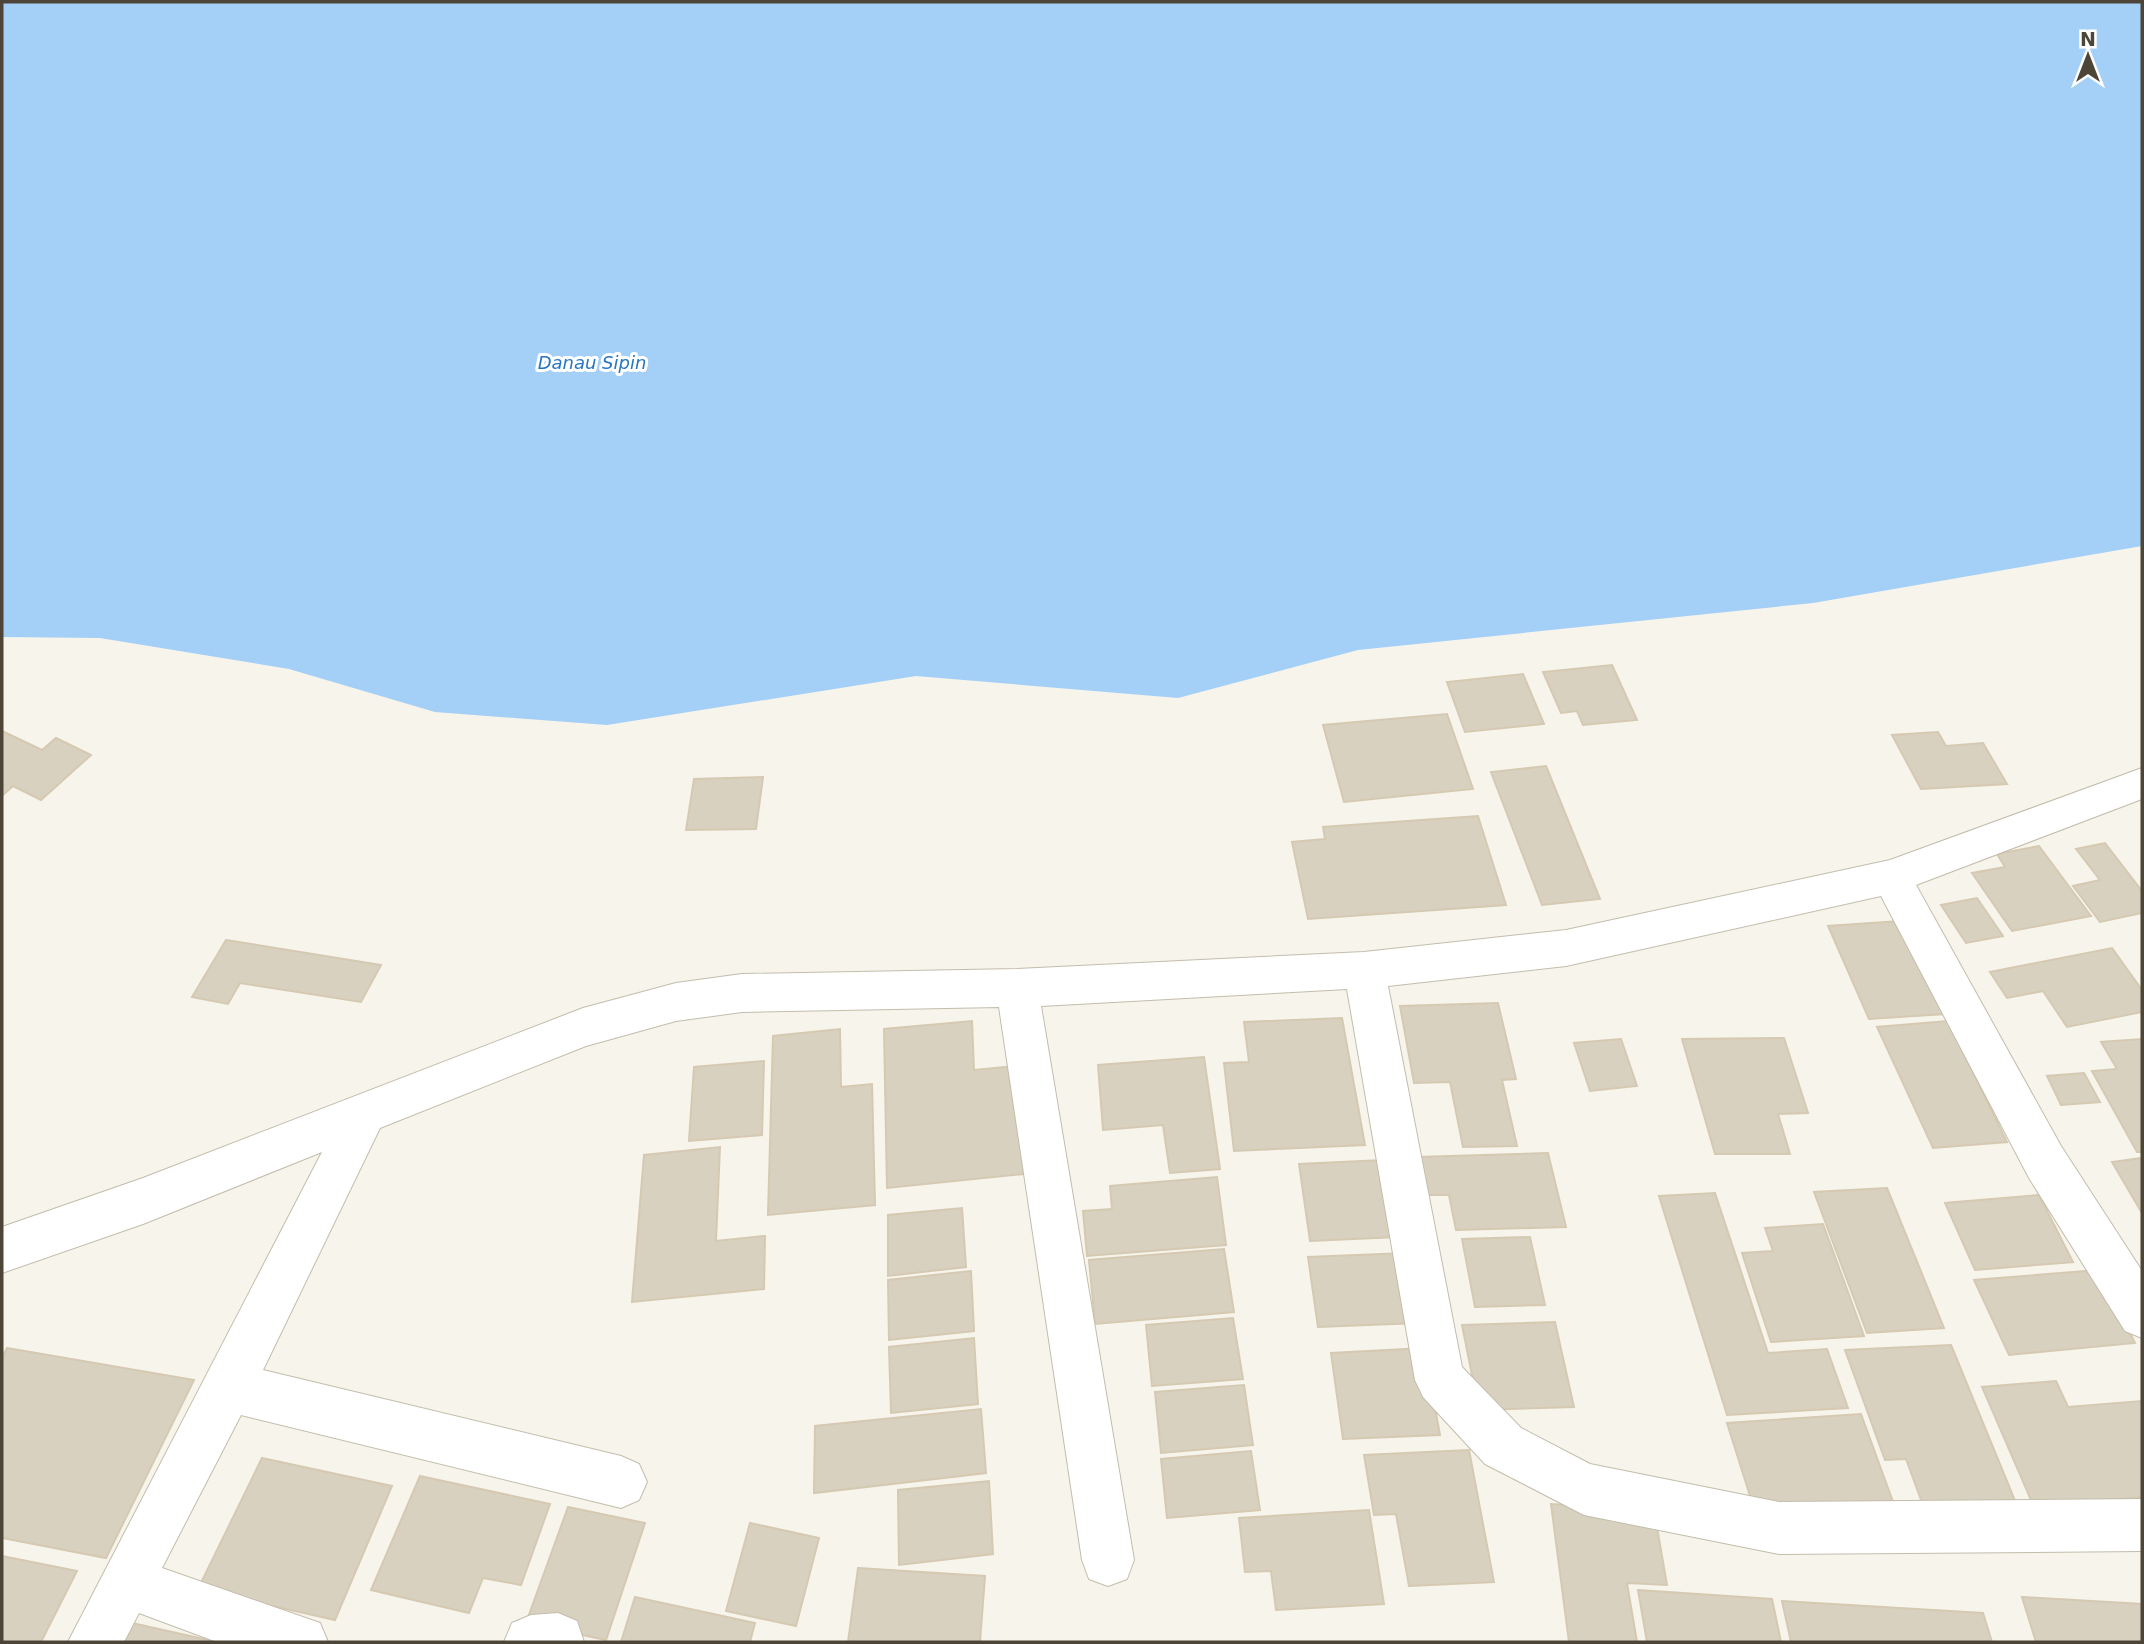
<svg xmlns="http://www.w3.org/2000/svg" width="2144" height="1644" font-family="'DejaVu Sans',sans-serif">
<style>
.water{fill:#a4cff6}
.building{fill:#d9d1bf;stroke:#d5c9b2;stroke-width:2}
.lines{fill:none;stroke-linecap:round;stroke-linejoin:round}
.minor-casing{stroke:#c3bdac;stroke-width:2}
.minor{fill:#fff;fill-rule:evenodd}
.labels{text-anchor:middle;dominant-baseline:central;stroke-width:6;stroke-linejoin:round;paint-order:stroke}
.far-water-label{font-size:18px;font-style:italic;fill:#2776c2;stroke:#fff}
</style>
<rect width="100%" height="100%" fill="#f6f4eb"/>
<path class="water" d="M2,2h2140v544l-329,57 -455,47 -180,48 -262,-22 -309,49 -172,-13 -146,-43 -189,-31 -98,-1z"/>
<path class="building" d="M1612,665l25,55 -54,5 -6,-14 -16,2 -18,-41z
M1523,674l21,50 -79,8 -18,-50z
M1447,714l26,75 -129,13 -21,-77z
M2,731l40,19 14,-12 35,17 -50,45 -28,-14 -11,10z
M1938,732l8,14 37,-3 24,41 -86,5 -29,-54z
M1546,766l54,133 -58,6 -51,-133z
M763,777l-7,52 -70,1 8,-51z
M1478,816l28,89 -198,14 -16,-77 33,-3 -2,-12z
M2105,843l37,48v22l-42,9 -27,-36 27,-6 -24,-31z
M2039,846l52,70 -79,15 -40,-58 33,-6 -8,-13z
M1977,898l26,38 -37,7 -25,-38z
M1900,921l45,93 -76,5 -41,-93z
M226,940l155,25 -20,37 -121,-19 -12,21 -36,-7z
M2112,948l30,42v22l-75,15 -24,-36 -36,7 -17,-26z
M1498,1003l18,76 -14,1 15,66 -54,1 -13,-65 -36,1 -14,-77z
M1342,1018l23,127 -131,6 -10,-88 25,-1 -5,-40z
M972,1021l2,49 41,-4 9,108 -137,14 -3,-159z
M1948,1021l59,121 -74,6 -56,-121z
M840,1029l1,58 31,-3 3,121 -107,10 5,-179z
M1784,1038l24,75 -30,1 12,40h-75l-33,-115z
M1621,1039l16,47 -47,5 -16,-48z
M2142,1039v113h-5l-45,-81 25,-2 -16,-27z
M1204,1057l16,112 -50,4 -7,-48 -60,5 -5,-65z
M764,1061l-2,74 -73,6 5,-74z
M2084,1073l16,29 -39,3 -14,-29z
M720,1147l-4,94 49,-5 -1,53 -132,13 12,-147z
M1548,1153l18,74 -110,3 -7,-35h-24l-7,-38z
M2142,1158v55l-30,-51z
M1383,1160l15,77 -88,4 -11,-77z
M1217,1177l9,68 -139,11 -4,-45 29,-2 -2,-23z
M1887,1188l57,140 -77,5 -53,-141z
M1715,1193l53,160 59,-4 21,59 -121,7 -68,-219z
M2039,1195l34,67 -98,8 -30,-67z
M962,1208l4,59 -78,9v-61z
M1823,1224l41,112 -93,6 -29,-89 31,-2 -8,-23z
M1530,1237l15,68 -70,2 -13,-68z
M1224,1249l10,63 -139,12 -6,-64z
M1406,1253l12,70 -100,4 -10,-70z
M2098,1270l37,73 -126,12 -35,-75z
M971,1271l3,60 -85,9 -1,-60z
M1233,1318l10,61 -91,7 -6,-61z
M1555,1322l19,85 -95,3 -17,-85z
M974,1338l4,66 -87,9 -2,-66z
M1951,1345l65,158 -92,5 -18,-49 -21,1 -40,-110z
M7,1348l187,32 -88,178 -104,-20v-180z
M1424,1348l16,87 -97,4 -12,-86z
M2056,1381l12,26 74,-6v96l-108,10 -52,-120z
M1244,1385l9,60 -92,8 -6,-61z
M981,1409l5,64 -172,20 1,-67z
M1861,1414l35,96 -139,8 -30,-95z
M1469,1450l25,132 -85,4 -13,-72 -22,1 -10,-60z
M1251,1451l9,59 -93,8 -6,-59z
M262,1458l130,28 -57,134 -137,-31z
M420,1476l130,28 -29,81 -38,-7 -14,35 -98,-23z
M989,1481l4,73 -94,11 -1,-75z
M1551,1504l103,6 13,75 -40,-2 10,59h-68z
M568,1507l77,16 -39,117 -80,-17z
M1369,1510l15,94 -108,6 -5,-39 -26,1 -6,-54z
M750,1523l69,15 -23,88 -70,-15z
M2,1556l75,15 -36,71h-39z
M858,1568l127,8 -5,66h-132z
M1638,1590l134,9 9,43h-134z
M635,1597l120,26 -5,19h-129z
M2022,1597l120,7v38h-106z
M1782,1601l201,12 9,29h-201z
M132,1623l85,19h-94z"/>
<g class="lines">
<defs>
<path id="minor" d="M2142,768v31l-226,86 145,261 81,125v67l-17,-7 -96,-153 -148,-282 -315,70 -178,20 74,381 59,61 69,36 189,38 363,-3v52l-363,3 -195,-39 -99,-51 -62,-67 -8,-17 -68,-391 -306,17 93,554 -7,19 -19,7 -19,-7 -7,-19 -83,-553 -257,5 -66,9 -90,25 -206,82 -117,242 358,86 18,8 8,18 -8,18 -18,8 -380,-93 -79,153 158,55 8,19h-111l-78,-29 -15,29h-56l254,-490 -179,72 -141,49v-46l141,-49 440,-170 93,-25 66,-9 275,-5 347,-17 202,-22 324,-70z
M558,1613l19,8 7,21h-80l8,-19 19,-8z"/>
</defs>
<use href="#minor" class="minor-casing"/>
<use href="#minor" class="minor"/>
</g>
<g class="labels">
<g class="far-water-label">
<text x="592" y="362">Danau Sipin</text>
</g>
</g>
<rect width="2144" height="1644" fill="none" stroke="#4c4538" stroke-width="7"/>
<g transform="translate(2088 56)" stroke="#ffffff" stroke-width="5" paint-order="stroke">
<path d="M0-5L12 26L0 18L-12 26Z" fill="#4c4538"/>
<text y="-10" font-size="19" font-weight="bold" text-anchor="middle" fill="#4c4538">N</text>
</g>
</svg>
